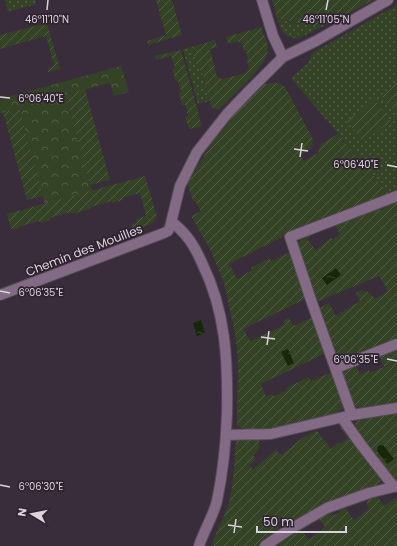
<svg xmlns="http://www.w3.org/2000/svg" width="397" height="546" font-family="Poppins,sans-serif">
<style>
.grass{fill:url(#grass-dots)}
.park{fill:url(#park-crowns)}
.garden{fill:url(#garden-furrows)}
.water{fill:url(#water-ripples)}
.lines{fill:none;stroke-linecap:round;stroke-linejoin:round}
.minor-casing{stroke:#564b58;stroke-width:12}
.minor{stroke:#836a85;stroke-width:10}
.ticks{fill:none;stroke:#dbd3dc;stroke-width:1.5}
.labels{text-anchor:middle;dominant-baseline:central;stroke-width:3.5;stroke-linejoin:round;paint-order:stroke}
.street-label{font-size:12px;fill:#dbd3dc;stroke:#2f2330}
.ticks-label{font-size:10px;text-anchor:middle;fill:#dbd3dc;stroke:#2f2330;stroke-width:3.5;stroke-linejoin:round;paint-order:stroke}
</style>
<defs>
<pattern id="grass-dots" width="8" height="8" patternUnits="userSpaceOnUse"><rect width="8" height="8" fill="#344326"/><path d="M2 2h.1M6 6h.1" fill="none" stroke="#515d45" stroke-width="1.8" stroke-linecap="round"/></pattern>
<pattern id="park-crowns" width="20" height="18" patternUnits="userSpaceOnUse"><rect width="20" height="18" fill="#344326"/><path d="M2 6a3 3 0 1 1 6 0M12 15a3 3 0 1 1 6 0" fill="none" stroke="#515d45"/></pattern>
<pattern id="garden-furrows" width="10" height="10" patternUnits="userSpaceOnUse"><rect width="10" height="10" fill="#344326"/><path d="M-1 1l2-2M0 10L10 0M9 11l2-2" fill="none" stroke="#515d45"/></pattern>
<pattern id="water-ripples" width="26" height="14" patternUnits="userSpaceOnUse"><rect width="26" height="14" fill="#192709"/><path d="M2 4q2-2 4 0t4 0M15 11q2-2 4 0t4 0" fill="none" stroke="#3a452c"/></pattern>
</defs>
<rect width="100%" height="100%" fill="#392d3b"/>
<path class="grass" d="M5,0h30l1,4 -28,8z
M397,5v186l-7,4 -99,-117 17,-15 4,-10z
M343,16l-45,23c-15,-2 -16,-8 -21,-21l21,6 17,1z
M192,47l4,16 7,12 6,26 -11,3 -15,-55z"/>
<path class="park" d="M121,66l8,26 -15,4 -4,-13 -45,12 27,96 -47,13 -26,-96 -19,5v-14z"/>
<path class="garden" d="M156,0h16l10,35 -34,10 -1,-4 19,-6z
M272,0h102c-15,7 -44,24 -60,25 -13,0 -25,-4 -37,-7z
M47,23l13,46 -12,3v-4l6,-2 -8,-30 -46,13v-14z
M261,27c2,6 6,14 7,21 1,17 -37,49 -50,62l-7,-3 -8,-32 -7,-12 -4,-16 23,-7 2,7 -7,2 7,28 5,2 24,-6 3,-5 -2,-7 1,-1 -2,-10 -2,1 -2,-7 -5,-3 -9,3 -2,-7z
M181,50l21,76 -13,3 -4,-12 3,-1 -3,-11h-3l-3,-12 2,-1 -3,-11h-2l-4,-12 3,-1 -4,-12 -15,4 -1,-4z
M278,83l7,4 28,52 -2,10 -11,6 4,6 14,-8 3,-9 17,-10 52,61 -106,41 -55,28 8,15 15,-9 -1,-2 19,-10 1,3 19,-9 17,46 -64,31 7,12 35,-16 -2,-4 6,-3 4,8 20,-9 13,36 -65,31 5,13 6,-3 2,2 13,-6 -1,-2 23,-11 2,4 21,-9 10,28v8l-8,7c-23,5 -77,21 -97,11l1,-66 -3,-27 -11,-50 -13,-32 -20,-35 10,-5 -6,-10h-2l-6,-18 27,-43 24,-30 27,-26z
M397,83v32l-16,-20z
M85,89l25,91 -20,5 -25,-91z
M375,100l16,21 -28,21 -16,-21z
M19,108l24,88 -16,4 -24,-88z
M145,176l12,40 -5,8 -20,6 -2,-6 7,-1 -1,-4 10,-3 -6,-23 -18,5 1,2 -11,3v-2l-21,6v2l-20,5 -1,-2 -20,6v2l-10,3 -1,-2 -20,6v2l-5,1 -1,-2 -2,1 -4,-15z
M397,200v140l-53,20 -5,-2 -4,-4 -16,-43 1,-3 9,-5 7,13 24,-15 -4,-8c8,-5 14,-1 19,6l13,-8 -9,-15 -63,26 -18,-50c0,-12 4,-16 14,-20l1,2 -6,5 9,11 15,-12 2,1 7,-5 -6,-10 41,-15 6,1 8,-4 -1,-2z
M397,348v54l-39,6 -5,-3 -10,-29v-6l12,-7 5,11 9,-4 1,3 14,-6 -4,-10 1,-3z
M397,413v68l-4,-2 -38,-48c-1,-5 0,-8 4,-11z
M339,426l6,3 35,47v6l-4,4 -39,13 -41,22h-3l-13,-3 -2,10 1,5 -20,13h-47c3,-14 11,-26 16,-40 6,-20 6,-44 8,-65l23,-3v12l-6,5 3,5 -7,6 4,3 23,-19 5,5 24,-19 12,-5 14,18 8,-7 2,2 7,-6z
M376,495l8,11 11,-8 2,2v46h-117l-2,-3 22,-15 9,12 16,-13 -8,-10 12,-6 4,5 12,-8 9,12 15,-11 -2,-5v-6z"/>
<path class="water" d="M336,268l5,7 -14,10 -5,-7z
M201,320l4,13 -8,3 -4,-13z
M288,349l6,14 -6,3 -7,-14z
M381,445l3,1 10,13 -7,5 -10,-13 1,-5z"/>
<g class="lines">
<defs>
<path id="minor" d="M262,0l11,36 10,21
M172,222c15,12 22,23 30,41 24,49 26,97 25,151 -1,29 -4,58 -10,87 -4,16 -13,29 -18,45
M0,295l164,-62 4,-2 2,-4 10,-41 17,-34 30,-38 21,-22 35,-35 33,-16 72,-41
M336,368l61,-24
M352,415l-41,-115 -21,-63 107,-41
M342,418l20,28 32,41
M226,435l45,-1 81,-19 45,-7
M265,546l22,-15 40,-23 42,-15 28,-7"/>
</defs>
<use href="#minor" class="minor-casing"/>
<use href="#minor" class="minor"/>
</g>
<path class="ticks" d="M47,10l1,-10M326,10l2,-10M0,97l10,1M294,149l14,2M300,157l2,-14M387,165l10,2M0,291l10,2M261,337l14,2M267,345l2,-14M387,359l10,2M0,485l10,2M228,525l14,2M234,533l2,-14"/>
<g class="labels">
<g class="street-label">
<text transform="translate(84 250) rotate(-21)">Chemin des Mouilles</text>
</g>
</g>
<g class="ticks-label">
<text x="47" y="23">46°11'10"N</text>
<text x="326" y="23">46°11'05"N</text>
<text x="41" y="102">6°06'40"E</text>
<text x="356" y="168">6°06'40"E</text>
<text x="41" y="296">6°06'35"E</text>
<text x="356" y="363">6°06'35"E</text>
<text x="41" y="490">6°06'30"E</text>
</g>
<g transform="translate(32 514) rotate(280)" stroke="#2f2330" stroke-width="3" paint-order="stroke">
<path d="M0-3L7 15L0 10L-7 15Z" fill="#dbd3dc"/>
<text y="-6" font-size="11" font-weight="bold" text-anchor="middle" fill="#dbd3dc">N</text>
</g>
<path d="M257 526v6h89v-6" fill="none" stroke="#dbd3dc" stroke-width="2"/>
<text x="263" y="526" font-size="12" fill="#dbd3dc" stroke="#2f2330" stroke-width="3" paint-order="stroke">50 m</text>
</svg>
